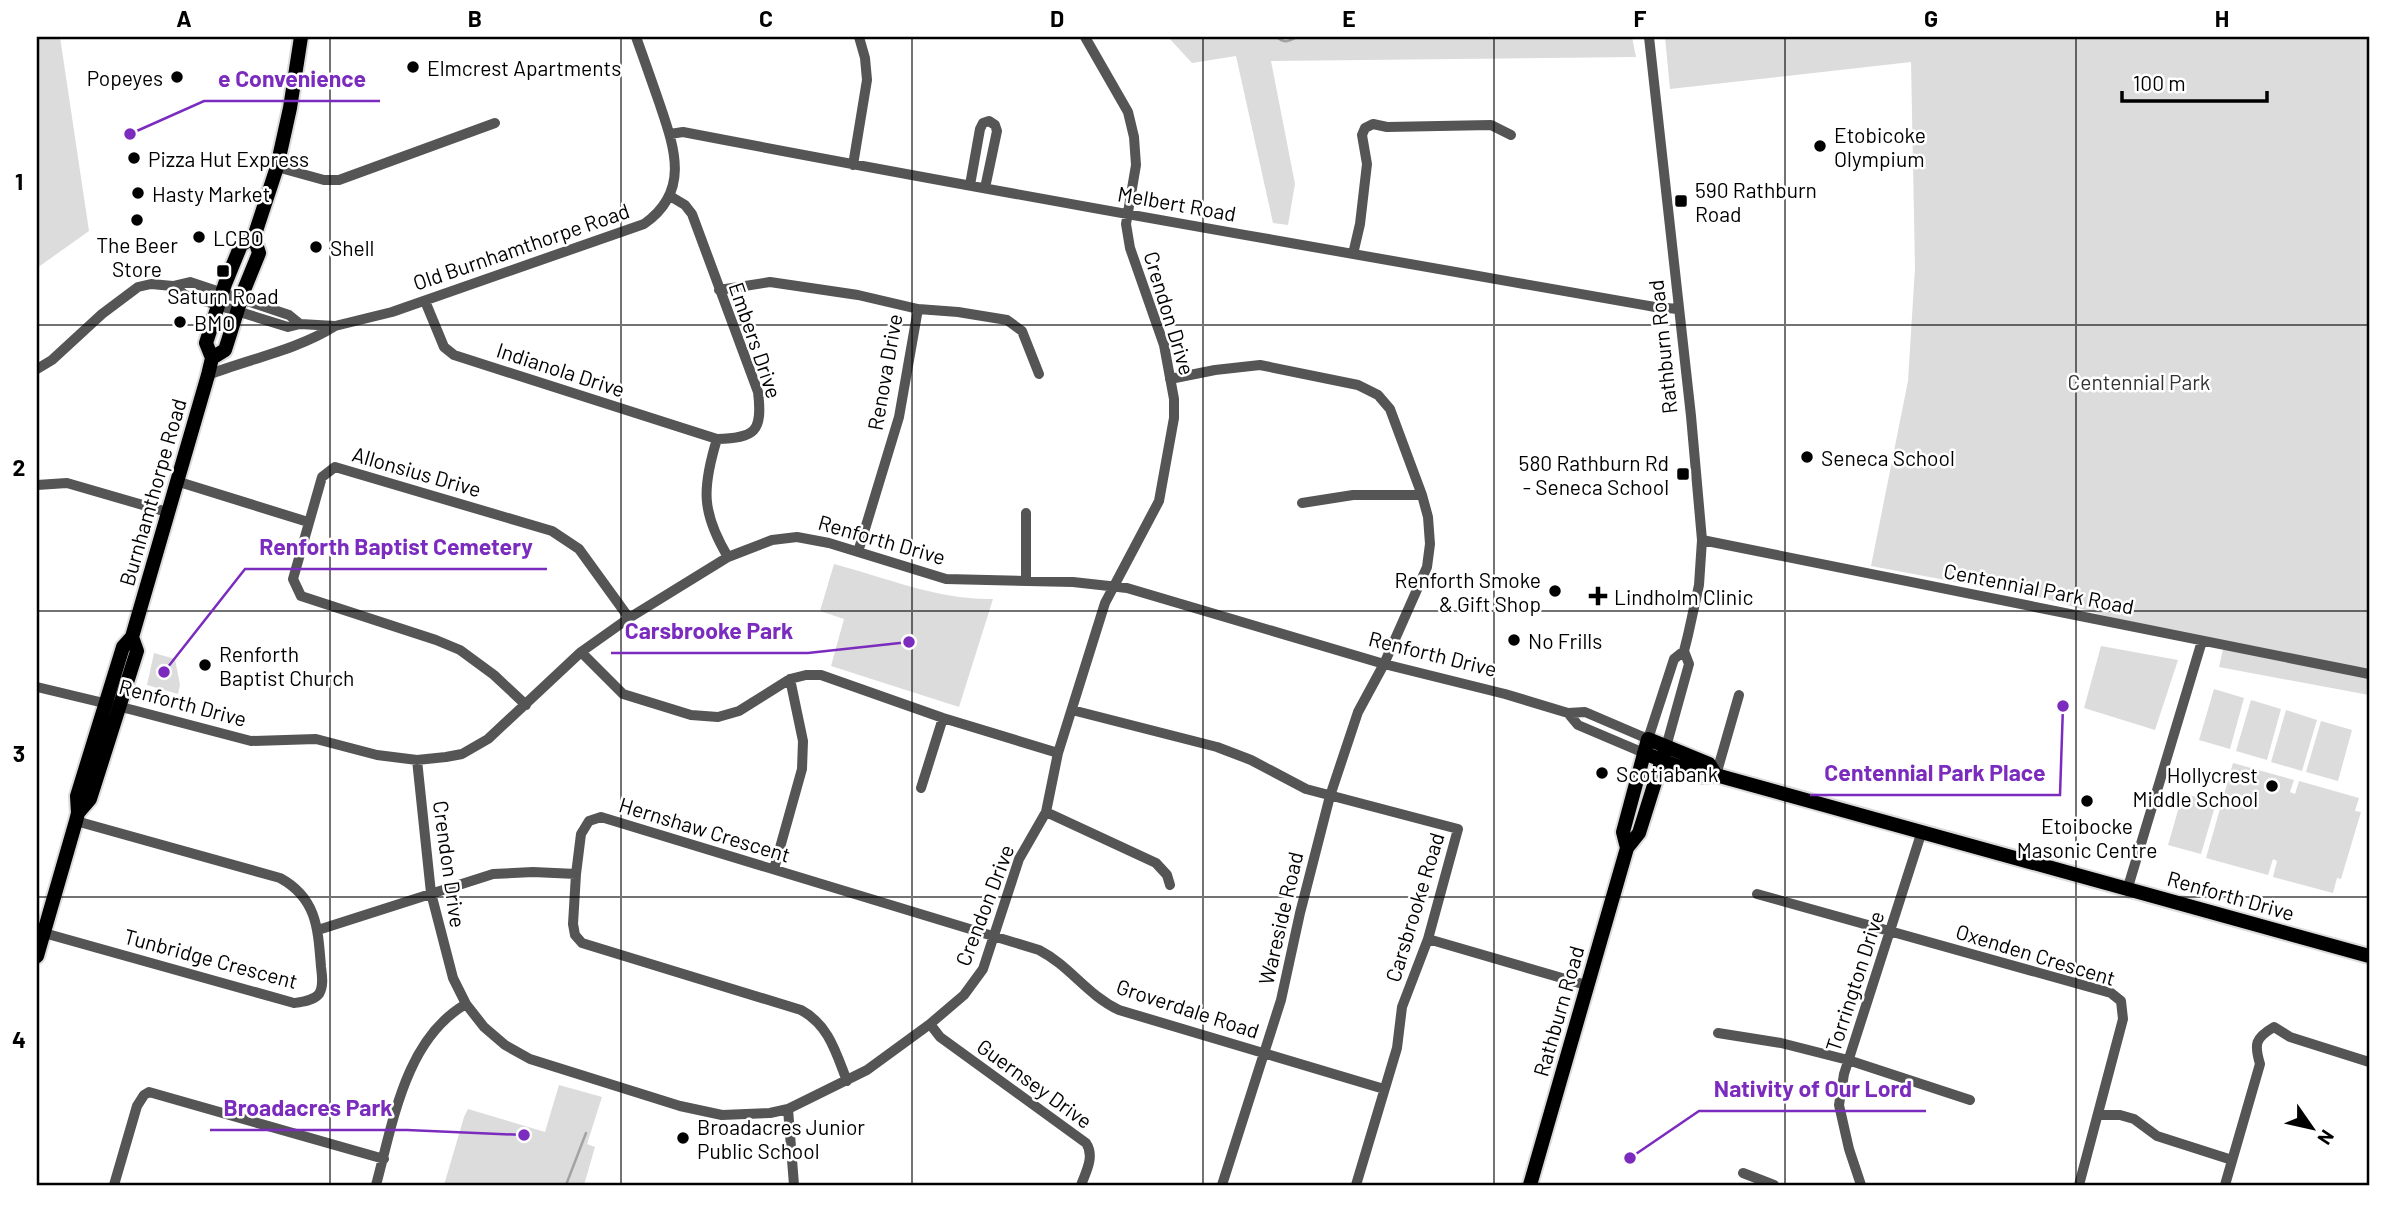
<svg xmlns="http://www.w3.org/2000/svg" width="2406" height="1222" font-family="Barlow,sans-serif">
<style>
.green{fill:#dcdcdc}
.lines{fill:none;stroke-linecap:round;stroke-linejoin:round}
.stream{stroke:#a3a3a3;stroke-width:2.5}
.major-casing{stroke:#dbdbdb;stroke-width:18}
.minor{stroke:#555;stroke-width:10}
.major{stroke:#000;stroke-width:14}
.grid{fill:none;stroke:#000;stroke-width:2;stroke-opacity:0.55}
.poi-dot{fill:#000;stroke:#fff;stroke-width:2.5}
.labels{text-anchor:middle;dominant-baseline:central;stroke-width:5;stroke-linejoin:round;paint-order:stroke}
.poi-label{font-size:21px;fill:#000;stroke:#fff;text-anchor:start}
.street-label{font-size:21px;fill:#000;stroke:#fff}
.park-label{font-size:21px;fill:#333;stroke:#fff}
.leader{fill:none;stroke:#7b2cbf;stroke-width:2.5}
.callout-dot{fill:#7b2cbf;stroke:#fff;stroke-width:2.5}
.callout-label{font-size:23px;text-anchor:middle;font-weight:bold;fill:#7b2cbf;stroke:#fff;stroke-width:5;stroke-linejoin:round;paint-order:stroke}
.neatline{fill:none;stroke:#000;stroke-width:2.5}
.grid-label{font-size:23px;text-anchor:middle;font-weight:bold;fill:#000}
</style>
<rect width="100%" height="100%" fill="#fff"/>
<path class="green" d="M37,37h23l29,194 -52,37z
M1168,37h464l4,20 -365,4 24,123 -7,41 -15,-2 -37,-167 -44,7z
M1665,37h704v658l-150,-28 4,-18 -177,-50 -175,-33 37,-185 7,-113 -4,-206 -241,27z
M834,564c53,14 104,36 159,35l-34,108 -128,-41 13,-47 -24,-8z
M2101,646l77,14 -23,70 -71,-22z
M154,653l21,6 5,26 -2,9 -31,-9z
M2214,689l30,9 -14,51 -31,-9z
M2251,700l30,9 -14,51 -31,-9z
M2286,710l31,10 -15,51 -31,-9z
M2321,721l31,9 -14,51 -32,-9z
M2233,763l61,17 -4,12 5,2 4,-13 60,17 -4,13 6,1 -20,67 -4,-1 -4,15 -60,-16 4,-16 -4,-2 -5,16 -62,-17z
M2183,793l33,10 -15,51 -33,-9z
M559,1085l43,12 -15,47 8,3 -11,38h-140l20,-68 4,-8 77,23z"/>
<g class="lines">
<path class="stream" d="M1277,37c8,7 12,4 20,0
M566,1185l20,-52"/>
<defs>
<path id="major" d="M212,358l13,-8 19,-60 15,-37 -5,-16 23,-70 13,-59 11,-71
M1644,753l58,23 14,-1 653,181
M78,813l12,-14 47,-148 -5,-14
M1627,848l-4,-16 25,-93 61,25 7,11
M37,956l39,-135 2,-8 -1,-17 46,-149 9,-10 2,-7 74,-255 4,-17 -6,-15 19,-59 16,-39 13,-8
M1530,1185l97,-337 12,-15 27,-86"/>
</defs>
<use href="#major" class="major-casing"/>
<path class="minor" d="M670,134l13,-2c323,62 648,118 972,175l23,2
M853,165l14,-85 -2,-22 -6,-21
M277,167l47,13h15l156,-57
M970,185l10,-56 3,-6 6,-2 6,4 2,6 -12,57
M1353,254l7,-30 7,-60 -5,-29 3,-7 8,-4 14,3 104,-2 20,10
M173,286l12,9 103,32 12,-3 35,2 57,-14 252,-88c46,-32 31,-75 16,-119 -8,-23 -16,-46 -24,-68
M719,290l51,-8 88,13 60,14 40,3 49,8 15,11 17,43
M425,301l19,46 10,8 263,84c38,-1 46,-7 41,-47l-66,-178 -7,-9 -15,-9
M37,369l15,-9 50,-46 36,-27 13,-3 22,2 17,-4 99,33 11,9
M208,375c41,-16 89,-25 127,-49
M1170,379l45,-9 45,-5 98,20 20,10 12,14 32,86 6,22 2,27 -3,23 -43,97 -26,48 -28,84 -30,117 -19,87 -59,185
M717,439c-15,49 -16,73 11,118
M176,481l132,41
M37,485l30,-2 100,29
M1302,503l51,-8h69
M1702,540l667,134
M858,552l41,-135 19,-108
M1026,581v-68
M581,652l42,42 68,21 27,2 21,-6 51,-32 16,-4h15l122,43 115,35
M37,687l96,23 118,31 65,-2 61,16 40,5 29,-3 16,-3 26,-15 93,-87 48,-34 99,-61 44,-17 25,-3 32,6 117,36 127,3 54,6 257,76 121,30 63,19 17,-1 63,27 26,-80 10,-8 4,-16 11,-50 3,-45 -11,-124 -42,-379
M526,705l-32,-30 -34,-25 -24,-10 -135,-44 -8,-17 29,-102 13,-10 217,64 27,18 50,69
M1072,710l145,37 34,13 55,29 152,40 -30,110 -26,68 -5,41 -41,137
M1568,713l10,12 66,28
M1666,747l23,-83 -5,-13
M417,760l14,133 22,85 13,26 18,23 21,18 25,14 150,47 42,9 48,-2 18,-4 79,-39 63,-46 34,-29 19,-26 36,-110 27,-47 12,-59 47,-150 54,-102 15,-83v-19l-10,-54 -34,-97 -4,-24 10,-59 -2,-28 -6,-25 -43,-75
M1716,775l23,-80
M921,788l22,-70
M1046,812l110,51 11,12 3,10
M774,869l28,-100 1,-28 -13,-62
M2128,887l74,-246
M1757,894l354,99 10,8 2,18 -44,166
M318,930l175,-56 40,-2 43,2
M44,933l250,70c8,-1 19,-2 25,-9 5,-8 3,-19 2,-27 -3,-38 -4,-69 -41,-89l-204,-57
M1428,939l158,46
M930,1024l10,13 146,106c9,13 0,29 -5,42
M1718,1033l63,10 67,17 122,40
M847,1081c-11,-28 -18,-56 -46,-71l-219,-67 -7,-8 -2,-11 3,-50 5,-40 8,-13 12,-4 438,133c31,16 48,45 80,60l265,79
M788,1109l6,76
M2098,1115h22l14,4 23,17 75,24
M1743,1173l31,12
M114,1185l23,-79 7,-11 5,-3 235,67
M376,1185c17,-62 29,-146 90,-181
M1861,1185l-12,-36 -10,-44 5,-31 78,-243
M2225,1185l35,-121c-6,-20 -5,-26 14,-37l16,10 79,25"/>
<use href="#major" class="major"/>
</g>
<path class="grid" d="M330,37v1148M621,37v1148M912,37v1148M1203,37v1148M1494,37v1148M1785,37v1148M2076,37v1148M37,325h2332M37,611h2332M37,897h2332"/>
<g class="poi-dot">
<circle cx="413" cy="67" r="7"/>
<circle cx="177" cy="77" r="7"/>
<circle cx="1820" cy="146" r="7"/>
<circle cx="134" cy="158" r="7"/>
<circle cx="138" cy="193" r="7"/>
<rect x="1674" y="194" width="14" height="14" rx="3.5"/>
<circle cx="137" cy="220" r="7"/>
<circle cx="199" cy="237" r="7"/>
<circle cx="316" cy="247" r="7"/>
<rect x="216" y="264" width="14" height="14" rx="3.5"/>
<circle cx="180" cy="322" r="7"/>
<circle cx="1807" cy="457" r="7"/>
<rect x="1676" y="467" width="14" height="14" rx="3.5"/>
<circle cx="1555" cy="591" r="7"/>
<path d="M1594.5 585.5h7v7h7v7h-7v7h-7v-7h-7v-7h7z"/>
<circle cx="1514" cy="640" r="7"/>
<circle cx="205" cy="665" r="7"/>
<circle cx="1602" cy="773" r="7"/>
<circle cx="2272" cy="786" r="7"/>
<circle cx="2087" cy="801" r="7"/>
<circle cx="683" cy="1138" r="7"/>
</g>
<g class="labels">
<g class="poi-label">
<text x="427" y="67">Elmcrest Apartments</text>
<text x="163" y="77" text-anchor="end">Popeyes</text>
<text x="1834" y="134">Etobicoke<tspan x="1834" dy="24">Olympium</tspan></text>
<text x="148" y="158">Pizza Hut Express</text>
<text x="1695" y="189">590 Rathburn<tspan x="1695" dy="24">Road</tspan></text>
<text x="152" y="193">Hasty Market</text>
<text x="213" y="237">LCBO</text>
<text x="137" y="244" text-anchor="middle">The Beer<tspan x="137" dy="24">Store</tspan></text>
<text x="330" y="247">Shell</text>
<text x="223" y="295" text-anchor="middle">Saturn Road</text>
<text x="194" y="322">BMO</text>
<text x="1821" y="457">Seneca School</text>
<text x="1669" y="462" text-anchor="end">580 Rathburn Rd<tspan x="1669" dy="24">- Seneca School</tspan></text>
<text x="1541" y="579" text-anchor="end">Renforth Smoke<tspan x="1541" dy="24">&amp; Gift Shop</tspan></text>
<text x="1614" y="596">Lindholm Clinic</text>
<text x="1528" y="640">No Frills</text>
<text x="219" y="653">Renforth<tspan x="219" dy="24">Baptist Church</tspan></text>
<text x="1616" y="773">Scotiabank</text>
<text x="2258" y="774" text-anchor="end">Hollycrest<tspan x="2258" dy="24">Middle School</tspan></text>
<text x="2087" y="825" text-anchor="middle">Etoibocke<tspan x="2087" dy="24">Masonic Centre</tspan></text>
<text x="697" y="1126">Broadacres Junior<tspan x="697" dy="24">Public School</tspan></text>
</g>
<g class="street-label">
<text transform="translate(1177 203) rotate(10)">Melbert Road</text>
<text transform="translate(521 246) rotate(-19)">Old Burnhamthorpe Road</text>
<text transform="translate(1170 313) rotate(73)">Crendon Drive</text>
<text transform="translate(756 340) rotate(71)">Embers Drive</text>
<text transform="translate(1662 347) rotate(-96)">Rathburn Road</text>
<text transform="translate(561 369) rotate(18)">Indianola Drive</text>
<text transform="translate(884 372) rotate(-80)">Renova Drive</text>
<text transform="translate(417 471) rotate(16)">Allonsius Drive</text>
<text transform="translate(152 492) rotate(-74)">Burnhamthorpe Road</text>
<text transform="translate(882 539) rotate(16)">Renforth Drive</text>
<text transform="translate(2039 588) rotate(11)">Centennial Park Road</text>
<text transform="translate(1433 653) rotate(14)">Renforth Drive</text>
<text transform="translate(183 702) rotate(15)">Renforth Drive</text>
<text transform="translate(705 829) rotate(17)">Hernshaw Crescent</text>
<text transform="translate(450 864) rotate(82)">Crendon Drive</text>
<text transform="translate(2231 895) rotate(16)">Renforth Drive</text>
<text transform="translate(984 905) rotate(-69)">Crendon Drive</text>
<text transform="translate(1414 907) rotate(-73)">Carsbrooke Road</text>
<text transform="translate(1280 918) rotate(-77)">Wareside Road</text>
<text transform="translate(2036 954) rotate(17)">Oxenden Crescent</text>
<text transform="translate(211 958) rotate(15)">Tunbridge Crescent</text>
<text transform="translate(1854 981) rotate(-72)">Torrington Drive</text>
<text transform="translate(1188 1008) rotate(18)">Groverdale Road</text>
<text transform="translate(1558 1011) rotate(-74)">Rathburn Road</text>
<text transform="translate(1035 1083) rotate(36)">Guernsey Drive</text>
</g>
<g class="park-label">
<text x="2139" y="381">Centennial Park</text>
</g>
</g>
<path class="leader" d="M130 134L204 101H380M164 672L245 569H547M909 642L808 653H611M2063 706L2060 795H1810M1630 1158L1699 1111H1926M524 1135L407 1130H210"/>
<g class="callout-dot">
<circle cx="130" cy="134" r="7"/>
<circle cx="164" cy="672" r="7"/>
<circle cx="909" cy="642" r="7"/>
<circle cx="2063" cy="706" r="7"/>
<circle cx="1630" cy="1158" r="7"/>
<circle cx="524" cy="1135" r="7"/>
</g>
<g class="callout-label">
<text x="292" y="87">e Convenience</text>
<text x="396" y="555">Renforth Baptist Cemetery</text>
<text x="709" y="639">Carsbrooke Park</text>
<text x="1935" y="781">Centennial Park Place</text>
<text x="1813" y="1097">Nativity of Our Lord</text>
<text x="308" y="1116">Broadacres Park</text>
</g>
<rect width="2406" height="1222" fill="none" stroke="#ffffff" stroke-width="77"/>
<g transform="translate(2312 1128) rotate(124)" stroke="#ffffff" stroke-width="5" paint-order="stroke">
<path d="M0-5L12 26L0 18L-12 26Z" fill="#000000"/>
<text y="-10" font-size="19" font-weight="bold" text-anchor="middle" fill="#000000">N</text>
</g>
<path d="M2122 91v10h145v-10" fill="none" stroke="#000000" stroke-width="3.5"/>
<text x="2133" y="91" font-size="21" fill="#000000" stroke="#ffffff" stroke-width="5" paint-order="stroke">100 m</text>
<rect x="38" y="38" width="2330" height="1146" class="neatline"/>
<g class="grid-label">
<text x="184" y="27">A</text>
<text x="475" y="27">B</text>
<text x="766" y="27">C</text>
<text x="1057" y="27">D</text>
<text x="1349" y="27">E</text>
<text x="1640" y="27">F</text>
<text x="1931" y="27">G</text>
<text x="2222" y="27">H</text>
<text x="19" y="190">1</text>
<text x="19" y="476">2</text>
<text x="19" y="762">3</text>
<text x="19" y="1048">4</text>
</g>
</svg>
